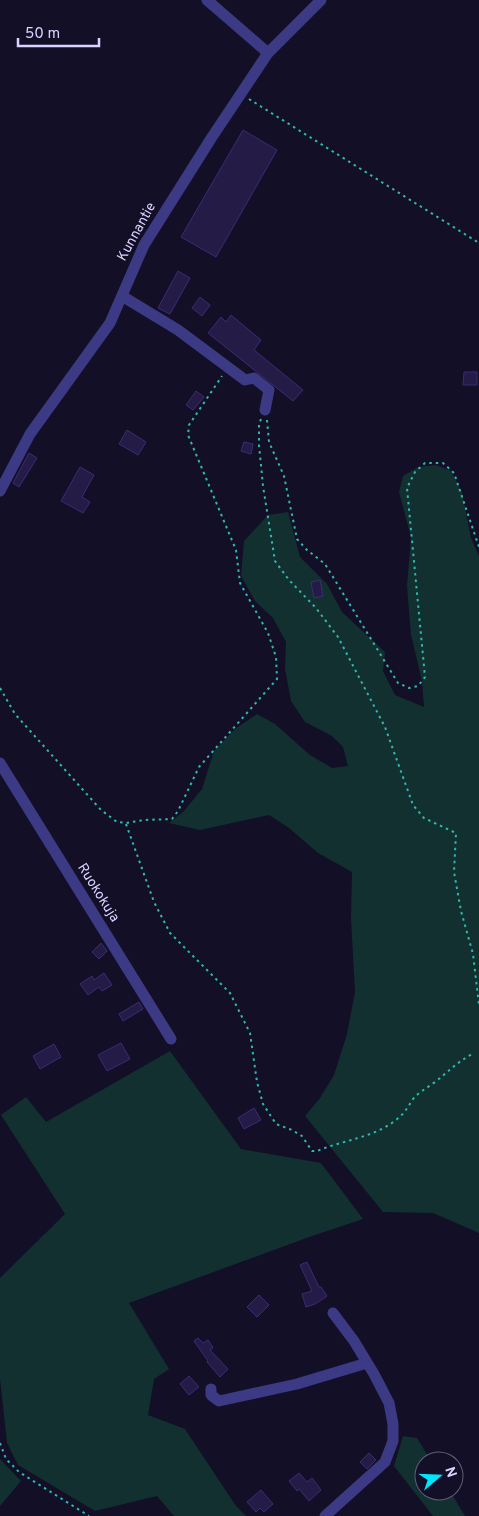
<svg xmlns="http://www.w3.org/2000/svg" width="479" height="1516" font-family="Overpass,sans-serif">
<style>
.green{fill:#12302f}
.building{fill:#241b47;stroke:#3b2d73}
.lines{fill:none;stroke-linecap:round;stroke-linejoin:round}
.path{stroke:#2fb8b0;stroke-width:2;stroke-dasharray:2.5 4;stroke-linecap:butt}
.minor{stroke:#3d3a85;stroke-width:11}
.labels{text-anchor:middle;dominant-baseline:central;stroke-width:4;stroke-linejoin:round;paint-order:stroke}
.street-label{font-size:14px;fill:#d9d4ff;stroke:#130f26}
</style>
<rect width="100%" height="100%" fill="#130f26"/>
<path class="green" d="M436,465l15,6 11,21 9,46 8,18v677l-46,-20 -50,-1 -78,-96 15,-18 14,-23 13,-41 8,-42 -4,-73 1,-47 -34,-19 -29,-25 -20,-13 -69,15 -31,-7 15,-12 18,-22 12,-38 21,-22 22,-15 18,10 35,31 22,13 16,-2 -5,-19 -11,-11 -27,-14 -14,-21 -6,-32 1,-27 -13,-24 -18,-17 -14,-25 3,-35 24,-26 20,-3 12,45 27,27 15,28 43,40 -2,19 12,24 29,12 -2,-26 -11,-46 -4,-49 4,-49 -12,-45 4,-16 15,-9z
M170,1051l71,98 80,14 42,56 -51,17 -183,67 40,66 -15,10 -6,36 37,14 51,77 10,10h-72l-17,-20 -62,15 -77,-46 -11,-22 -7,-64v-101l65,-64 -64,-99 25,-18 20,25z
M403,1436l14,2 14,23h-7v30h26l15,25h-32l-39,-50z
M0,1459l21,22 -21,25z"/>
<path class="building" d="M243,130l34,20 -61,107 -35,-20z
M178,271l12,7 -20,36 -12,-6z
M200,297l10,8 -8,11 -10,-8z
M231,315l30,25 -7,10 49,40 -10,11 -85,-68 13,-16 5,5z
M464,372h13v13h-14z
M196,391l8,6 -11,13 -7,-5z
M127,430l19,12 -8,13 -19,-11z
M244,442l9,2 -2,10 -10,-3z
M29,453l8,5 -18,29 -6,-4z
M80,467l14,8 -12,22 8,5 -7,11 -22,-12z
M320,580l3,16 -9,2 -3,-16z
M101,943l6,8 -8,8 -7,-7z
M104,973l8,12 -10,6 -3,-4 -11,8 -8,-11 12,-8 2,4z
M139,1002l4,7 -20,12 -4,-7z
M121,1043l9,16 -23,12 -9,-16z
M54,1044l7,13 -21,12 -7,-13z
M254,1108l7,12 -17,9 -6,-11z
M307,1262l12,25h2l6,9 -12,8 -9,3 -4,-13 10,-3 -12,-26z
M259,1295l10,10 -12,12 -10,-10z
M198,1338l5,5 5,-3 5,8 -3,2 18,19 -8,8 -13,-15 1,-1 -14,-20z
M189,1376l10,11 -10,8 -9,-11z
M369,1453l7,7 -9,9 -7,-7z
M299,1473l8,9 5,-4 9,12 -12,11 -10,-12 -2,2 -8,-10z
M261,1490l12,14 -9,8 -4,-4 -4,4 -9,-10z"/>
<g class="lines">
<path class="path" d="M249,99l230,144
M261,419l-2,5v21l4,41 12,75 14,19 27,28 22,29 47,90 28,78 11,13 32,15 -2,39 7,39 12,43 6,51
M267,420l2,22 15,34 13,63 10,11 18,14 73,119 11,5 9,-2 7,-9 -18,-189 8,-16 10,-9h18l11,10 25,74
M0,688l15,26 86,96 16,12 9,1 18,-3 28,-1 6,-8 21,-44 78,-88 -1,-22 -8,-24 -28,-50 -4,-33 -48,-115 1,-10 33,-49
M126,824l28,78 16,31 60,60 20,40 7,49 6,22 13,20 16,6 10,6 10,15h5c26,-11 56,-13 79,-31 8,-6 12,-13 17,-21 6,-7 14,-11 22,-17 13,-10 21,-19 37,-28
M0,1443l6,16 13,13 70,44"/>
<path class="minor" d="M207,0l61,53
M122,296l56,34 67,50 9,-2 15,12 -4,20
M0,491l30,-57 80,-111 34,-78 68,-108 56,-84 53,-53
M0,763l171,276
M211,1389v6l8,6 78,-17 70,-21
M325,1516l60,-54 8,-21v-17l-4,-21 -15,-29 -20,-33 -21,-28"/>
</g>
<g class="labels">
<g class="street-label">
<text transform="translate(137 232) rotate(-61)">Kunnantie</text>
<text transform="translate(98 893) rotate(58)">Ruokokuja</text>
</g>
</g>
<g transform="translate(439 1476) rotate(71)"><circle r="24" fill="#130f26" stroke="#625e7d"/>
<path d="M0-4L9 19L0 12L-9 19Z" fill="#00e5ff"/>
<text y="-8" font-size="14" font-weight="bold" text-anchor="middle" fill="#d9d4ff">N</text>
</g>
<path d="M18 38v8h81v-8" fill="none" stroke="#d9d4ff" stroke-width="2.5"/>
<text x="25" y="38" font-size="15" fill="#d9d4ff" stroke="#130f26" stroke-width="4" paint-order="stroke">50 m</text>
</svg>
